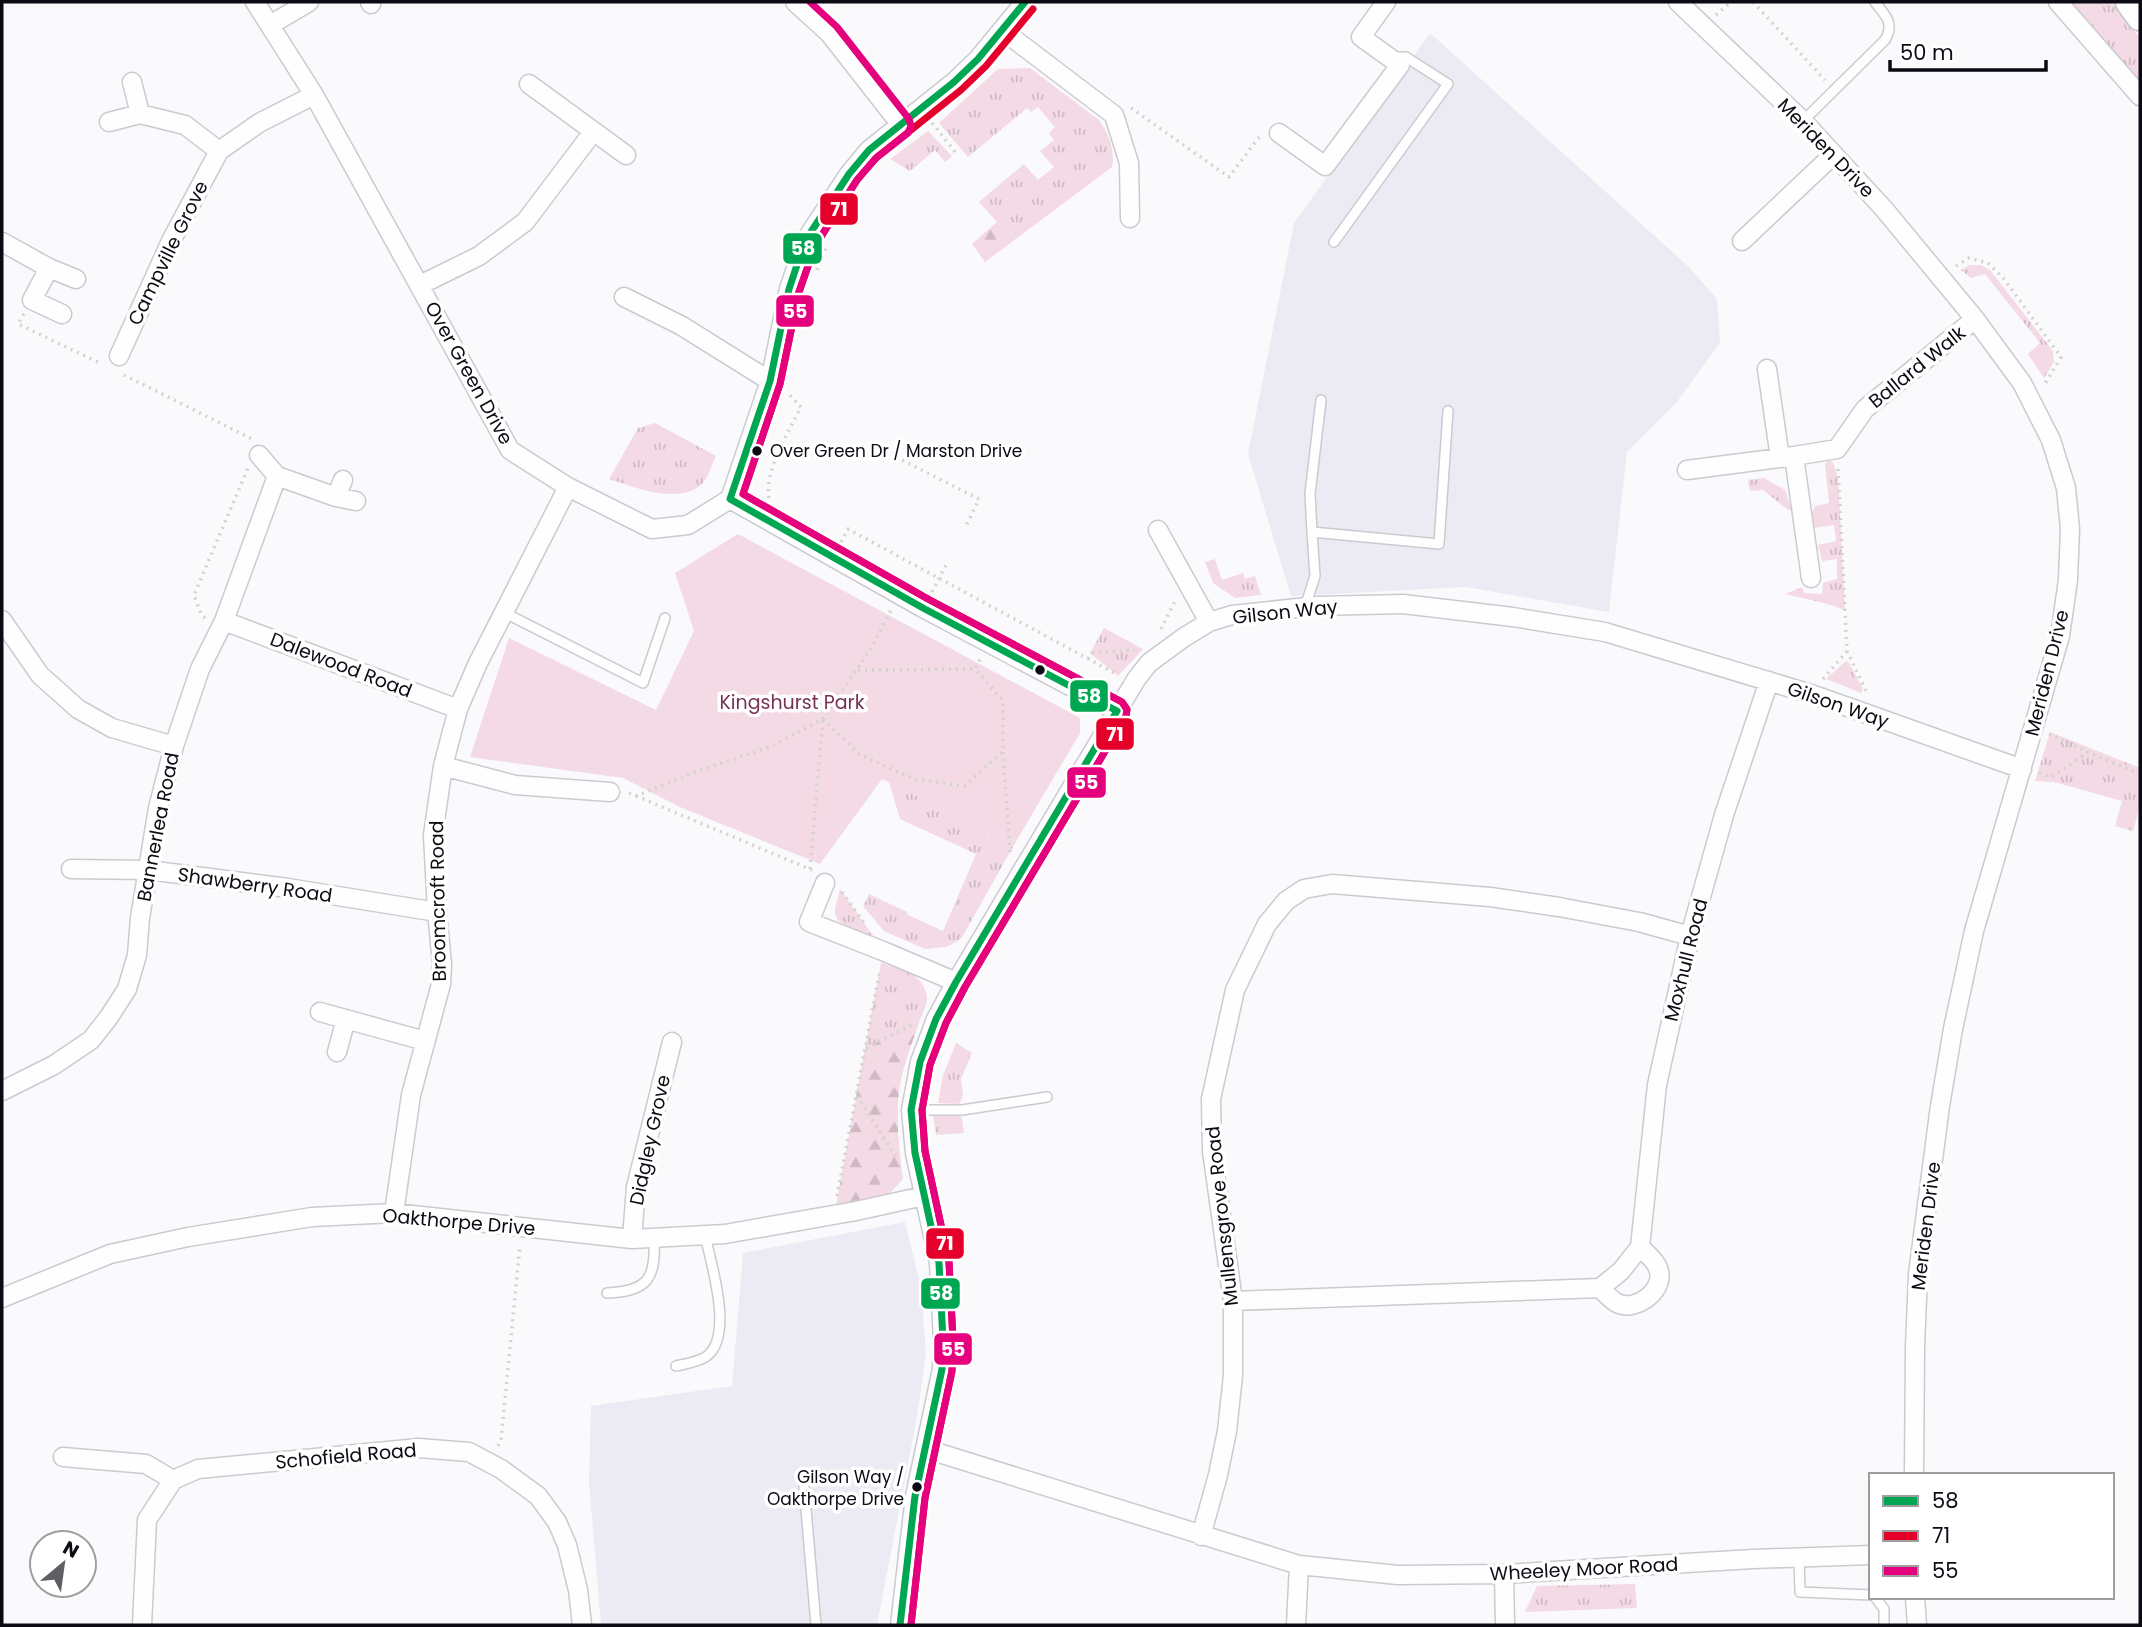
<svg xmlns="http://www.w3.org/2000/svg" width="2142" height="1627" font-family="Poppins,sans-serif">
<style>
.built{fill:#ecebf3}
.grass{fill:url(#grass-tufts)}
.forest{fill:url(#forest-firs)}
.park{fill:#f3dae5}
.lines{fill:none;stroke-linecap:round;stroke-linejoin:round}
.service-casing{stroke:#cbcad0;stroke-width:12}
.minor-casing{stroke:#cbcad0;stroke-width:21}
.secondary-casing{stroke:#cbcad0;stroke-width:30}
.path{stroke:#d2d2d3;stroke-width:3.5;stroke-dasharray:2 5;stroke-linecap:butt}
.service{stroke:#fefeff;stroke-width:9}
.minor{stroke:#fefeff;stroke-width:18}
.secondary{stroke:#fefeff;stroke-width:26}
.bus-1-casing{stroke:#fff;stroke-width:12}
.bus-2-casing{stroke:#fff;stroke-width:12}
.bus-3-casing{stroke:#fff;stroke-width:12}
.bus-1{stroke:#00a651;stroke-width:7}
.bus-2{stroke:#e4002b;stroke-width:7}
.bus-3{stroke:#e5007d;stroke-width:7}
.bus-dot{fill:#0c0a12;stroke:#fff;stroke-width:2.5}
.labels{text-anchor:middle;dominant-baseline:central;stroke-width:7;stroke-linejoin:round;paint-order:stroke}
.bus-label{font-size:17px;fill:#0c0a12;stroke:#fff;text-anchor:start}
.street-label{font-size:19px;fill:#0c0a12;stroke:#fff}
.park-label{font-size:19px;fill:#753053;stroke:#fff}
.line-badge{stroke:#fff;stroke-width:2.5}
.badge-label{font-size:19px;text-anchor:middle;font-weight:bold;fill:#fff}
</style>
<defs>
<pattern id="grass-tufts" width="24" height="20" patternUnits="userSpaceOnUse" patternTransform="scale(1.75)"><rect width="24" height="20" fill="#f3dae5"/><path d="M3 7l-1-3M5 7V3M7 7l1-3M15 17l-1-3M17 17v-4M19 17l1-3" fill="none" stroke="#cfbac3"/></pattern>
<pattern id="forest-firs" width="22" height="20" patternUnits="userSpaceOnUse" patternTransform="scale(1.75)"><rect width="22" height="20" fill="#f3dae5"/><path d="M5 1l3.5 6h-7zM16 11l3.5 6h-7z" fill="#cfbac3"/></pattern>
</defs>
<rect width="100%" height="100%" fill="#faf9fc"/>
<path class="built" d="M1430,33l259,234 28,32 3,44 -44,60 -49,49 -18,160 -143,-25 -175,9 -43,-142 46,-231z
M905,1222l16,66 5,66 -9,63 -40,208h-276l-12,-143 2,-76 141,-20 11,-133z"/>
<path class="grass" d="M2068,2h43l29,36v50z
M1030,68l69,52c10,14 16,30 13,47l-95,71 -20,-16 -18,-20 45,-38 14,16 16,-13 -14,-16 14,-11 -5,-7 6,-6 -17,-20 -7,5 -4,-4 -59,49 -29,-34 59,-54z
M928,131l24,25 -7,6 -10,-12 -25,21 -20,-12z
M1970,265h11l9,5 63,81 1,11 -10,16 -16,-24 12,-11 -55,-69 -14,4 -10,-8z
M655,423l61,33c-4,8 -8,23 -15,29 -24,20 -67,2 -92,-6l29,-51z
M1829,459l4,4 5,14 7,133c-21,-8 -39,-11 -60,-16l17,-7 2,6 18,1 1,-11 14,-4v-20l-15,2 -4,-16 18,-4 -2,-16 -20,3 -3,-11 4,-11 14,-3 -4,-39z
M1764,478l21,12 7,20h-4l-25,-20 -13,1 -2,-11z
M1215,559l7,21 21,-7 2,6 10,-3 6,19 -26,3 -22,-15 -8,-21z
M1104,628l39,21 -25,27 -28,-23z
M1846,661l3,2 14,26 -2,4 -35,-14z
M2050,732l90,36v38l-7,25 -18,-5 7,-25 -68,-19 -19,-1z
M889,782l125,63 -53,94 -15,8 -21,2 -41,-18 -21,-25 6,-12 38,18 1,3 35,16 33,-77 -76,-35z
M840,889l34,48c-13,-5 -37,-8 -39,-25 0,-7 4,-17 5,-23z
M881,963c19,6 45,11 46,36 0,6 -5,15 -7,21l-55,28z
M956,1043l16,10 -11,26 2,17 -4,8 -21,-1 5,-28z
M933,1115h26l3,3 2,15 -28,2z
M1635,1584l2,24 -112,4 12,-26z"/>
<path class="forest" d="M997,222l20,16 -32,24 -13,-18z
M920,1020c-7,21 -16,43 -20,65 -5,31 -1,63 3,94l-13,14 -54,12 29,-157z"/>
<path class="park" d="M738,534l342,184v15l-66,112 -132,-66 -62,85 -140,-57 -57,-29 -153,-21 39,-119 147,72 38,-79 -19,-58z"/>
<g class="lines">
<defs>
<path id="service" d="M1803,121l82,-81c10,-17 0,-25 -10,-38
M1334,242l114,-158 -42,-27h-14
M1312,532l-2,-38 11,-94
M1305,607l10,-31 -3,-44 127,12 9,-133
M503,612l140,71 22,-65
M911,1110h51l85,-13
M607,1293c42,-2 49,-15 47,-55
M676,1366c9,-2 23,-4 31,-10 27,-21 4,-92 -2,-121
M803,1475l13,150
M1799,1558l1,34 71,3
M1875,1597l9,12v16"/>
<path id="minor" d="M255,2l59,93 196,355 58,37 84,42 36,-4 42,-26 40,-118 19,-92 16,-48 44,-67 20,-24 85,-68 24,-23 47,-57
M370,2l1,2
M795,2l34,31 72,92
M1678,2l125,119 81,88 91,110 47,64 29,57 15,48 4,41 -2,51 -8,56 -86,295 -21,98 -13,77 -22,168 -3,73 -1,128
M2058,2l82,94
M270,25l39,-23
M1002,30l112,85 15,48 1,55
M132,82l8,32 45,11 34,26
M529,84l97,71
M109,122l31,-8
M1279,133l46,33 75,-101 -39,-28 25,-35
M1742,241l91,-86
M2,242l47,26 -17,32 30,14
M49,268l27,11
M420,285l59,-29 46,-34 68,-90
M624,297l58,29 88,55
M119,356l52,-115 48,-90 40,-28 55,-28
M1767,369l13,89 14,-2
M259,455l18,21
M1687,470l93,-12
M336,497l7,-17
M730,499l193,109 194,103
M1158,530l51,92
M1811,578l-17,-122 43,-7 28,-40 110,-90
M2,620l38,55 38,34 34,19 62,18
M224,621l234,88
M443,766l72,19 95,7
M71,869l77,1 140,18 149,24
M825,883l-16,39 74,29 73,31
M320,1012l105,29
M337,1052l9,-33
M2,1091l52,-26 37,-25 18,-23 18,-28 10,-34 3,-37 18,-110 16,-62 26,-77 24,-48 53,-145 59,21 20,4
M394,1213l17,-118 30,-111 1,-20 -5,-52 -4,-77 10,-69 15,-57 20,-46 90,-176
M632,1239l4,-52 36,-145
M1600,1288c5,5 11,12 17,15 19,10 50,-14 41,-35 -3,-8 -12,-15 -18,-21
M2,1298l108,-44 78,-17 124,-20 82,-4 238,26 93,-5 131,-23 68,-15
M1233,1301l367,-13 21,-17 19,-24 17,-162 33,-149 34,-121 45,-134
M926,1449l373,116 99,10 106,-1 249,-15 118,-4
M63,1457l83,7 27,16
M1201,1536l17,-61 9,-44 6,-56v-74l-21,-150 -1,-52 24,-109 32,-66 19,-23 18,-12 28,-5 158,13 69,10 80,15 51,14
M1504,1574l1,51
M1915,1597l2,28
M142,1625l5,-105 26,-40 25,-11 221,-21 50,4 32,17 37,27 19,26 10,23 11,45 4,35
M900,1625l15,-129 27,-127 1,-29 -4,-77 -24,-110 -4,-43 9,-48 16,-43 20,-37 181,-304 12,-15 34,-25 26,-16 23,-7 84,-9 87,-2 110,13 92,15 206,62 211,75
M1296,1625l3,-60"/>
<path id="secondary" d="M2129,2l11,15"/>
</defs>
<use href="#service" class="service-casing"/>
<use href="#minor" class="minor-casing"/>
<use href="#secondary" class="secondary-casing"/>
<path class="path" d="M1753,2l72,78
M1716,15l15,-13
M1131,108l98,69 31,-41
M932,123l24,30
M1956,266l13,-8 19,5 16,16 57,78 -18,30
M817,270l10,-25
M24,314l-6,10 84,40
M124,375l128,64
M896,457l83,42 -13,27
M769,498c-5,-28 20,-67 32,-91l-13,-14
M841,542l7,-13 270,146
M932,592l16,-31
M205,618l-4,-4 -7,-19 54,-127
M1161,629l14,-28
M1847,651l20,42
M1088,659l4,-6 43,-3
M858,670l117,-1
M1823,679l24,-28 -9,-183
M823,719l36,35 55,25 51,7 38,-35v-50l-28,-32 6,-11
M2049,734l39,18
M1003,752l7,100
M2039,773l13,4 36,-25 52,22
M629,793l7,3 67,-27 67,-22 53,-28 49,-72 19,-37
M636,796l176,74
M810,869l13,-150
M842,892l22,31
M866,1048l49,-25
M857,1096l39,61
M837,1196l43,-226
M498,1446l3,-6 19,-195"/>
<use href="#service" class="service"/>
<use href="#minor" class="minor"/>
<use href="#secondary" class="secondary"/>
<defs>
<path id="bus-1" d="M900,1625l15,-129 27,-127 1,-29 -4,-77 -24,-110 -4,-43 9,-48 16,-43 20,-37 161,-271 -194,-103 -193,-109 40,-118 19,-92 16,-48 44,-67 20,-24 85,-68 24,-23 47,-57"/>
<path id="bus-2" d="M911,1625l14,-127 27,-127 1,-31 -4,-78 -24,-111 -3,-41 8,-45 16,-42 19,-36 161,-271 1,-7 -5,-7 -194,-103 -185,-105 37,-110 19,-92 16,-46 42,-66 19,-22 85,-68 25,-24 47,-57"/>
<path id="bus-3" d="M810,2l27,25 72,92 2,7 -3,7 -32,25 -19,22 -42,66 -16,46 -19,92 -37,110 185,105 194,103 5,8 -1,6 -161,271 -19,36 -16,42 -8,45 3,41 24,111 4,78 -1,31 -27,127 -14,127"/>
</defs>
<use href="#bus-1" class="bus-1-casing"/>
<use href="#bus-2" class="bus-2-casing"/>
<use href="#bus-3" class="bus-3-casing"/>
<use href="#bus-1" class="bus-1"/>
<use href="#bus-2" class="bus-2"/>
<use href="#bus-3" class="bus-3"/>
</g>
<g class="bus-dot">
<circle cx="757" cy="451" r="6"/>
<circle cx="1040" cy="670" r="6"/>
<circle cx="917" cy="1487" r="6"/>
</g>
<g class="labels">
<g class="bus-label">
<text x="770" y="451">Over Green Dr / Marston Drive</text>
<text x="904" y="1477" text-anchor="end">Gilson Way /<tspan x="904" dy="22">Oakthorpe Drive</tspan></text>
</g>
<g class="street-label">
<text transform="translate(1826 148) rotate(46)">Meriden Drive</text>
<text transform="translate(168 253) rotate(-64)">Campville Grove</text>
<text transform="translate(1917 367) rotate(-39)">Ballard Walk</text>
<text transform="translate(469 373) rotate(61)">Over Green Drive</text>
<text transform="translate(1285 612) rotate(-6)">Gilson Way</text>
<text transform="translate(341 665) rotate(21)">Dalewood Road</text>
<text transform="translate(2047 673) rotate(-76)">Meriden Drive</text>
<text transform="translate(1838 705) rotate(19)">Gilson Way</text>
<text transform="translate(158 827) rotate(-79)">Bannerlea Road</text>
<text transform="translate(255 885) rotate(8)">Shawberry Road</text>
<text transform="translate(438 901) rotate(-91)">Broomcroft Road</text>
<text transform="translate(1686 960) rotate(-76)">Moxhull Road</text>
<text transform="translate(650 1140) rotate(-78)">Didgley Grove</text>
<text transform="translate(1222 1216) rotate(-96)">Mullensgrove Road</text>
<text transform="translate(459 1222) rotate(5)">Oakthorpe Drive</text>
<text transform="translate(1926 1226) rotate(-83)">Meriden Drive</text>
<text transform="translate(346 1456) rotate(-5)">Schofield Road</text>
<text transform="translate(1584 1569) rotate(-3)">Wheeley Moor Road</text>
</g>
<g class="park-label">
<text x="792" y="702">Kingshurst Park</text>
</g>
</g>
<g class="line-badge">
<rect x="819" y="192" width="40" height="34" rx="7" fill="#e4002b"/>
<rect x="782" y="232" width="41" height="33" rx="7" fill="#00a651"/>
<rect x="775" y="294" width="40" height="34" rx="7" fill="#e5007d"/>
<rect x="1069" y="679" width="40" height="34" rx="7" fill="#00a651"/>
<rect x="1095" y="717" width="40" height="34" rx="7" fill="#e4002b"/>
<rect x="1066" y="766" width="41" height="33" rx="7" fill="#e5007d"/>
<rect x="925" y="1227" width="40" height="33" rx="7" fill="#e4002b"/>
<rect x="920" y="1277" width="41" height="33" rx="7" fill="#00a651"/>
<rect x="933" y="1332" width="40" height="34" rx="7" fill="#e5007d"/>
</g>
<g class="badge-label">
<text x="839" y="216">71</text>
<text x="803" y="255">58</text>
<text x="795" y="318">55</text>
<text x="1089" y="703">58</text>
<text x="1115" y="741">71</text>
<text x="1086" y="789">55</text>
<text x="945" y="1250">71</text>
<text x="941" y="1300">58</text>
<text x="953" y="1356">55</text>
</g>
<rect width="2142" height="1627" fill="none" stroke="#0c0a12" stroke-width="7"/>
<rect x="1869" y="1473" width="245" height="126" fill="#ffffff" stroke="#9e9da0" stroke-width="2"/>
<rect x="1883" y="1496" width="35" height="10" fill="#00a651" stroke="#9e9da0" stroke-width="2"/>
<text x="1932" y="1508" font-size="21" fill="#0c0a12">58</text>
<rect x="1883" y="1531" width="35" height="10" fill="#e4002b" stroke="#9e9da0" stroke-width="2"/>
<text x="1932" y="1543" font-size="21" fill="#0c0a12">71</text>
<rect x="1883" y="1566" width="35" height="10" fill="#e5007d" stroke="#9e9da0" stroke-width="2"/>
<text x="1932" y="1578" font-size="21" fill="#0c0a12">55</text>
<g transform="translate(63 1564) rotate(29)"><circle r="33" fill="#ffffff" stroke="#9e9da0" stroke-width="2"/>
<path d="M0-5L12 26L0 18L-12 26Z" fill="#5f5e64"/>
<text y="-10" font-size="19" font-weight="bold" text-anchor="middle" fill="#0c0a12">N</text>
</g>
<path d="M1890 60v10h156v-10" fill="none" stroke="#0c0a12" stroke-width="3.5"/>
<text x="1900" y="60" font-size="21" fill="#0c0a12" stroke="#ffffff" stroke-width="5" paint-order="stroke">50 m</text>
</svg>
